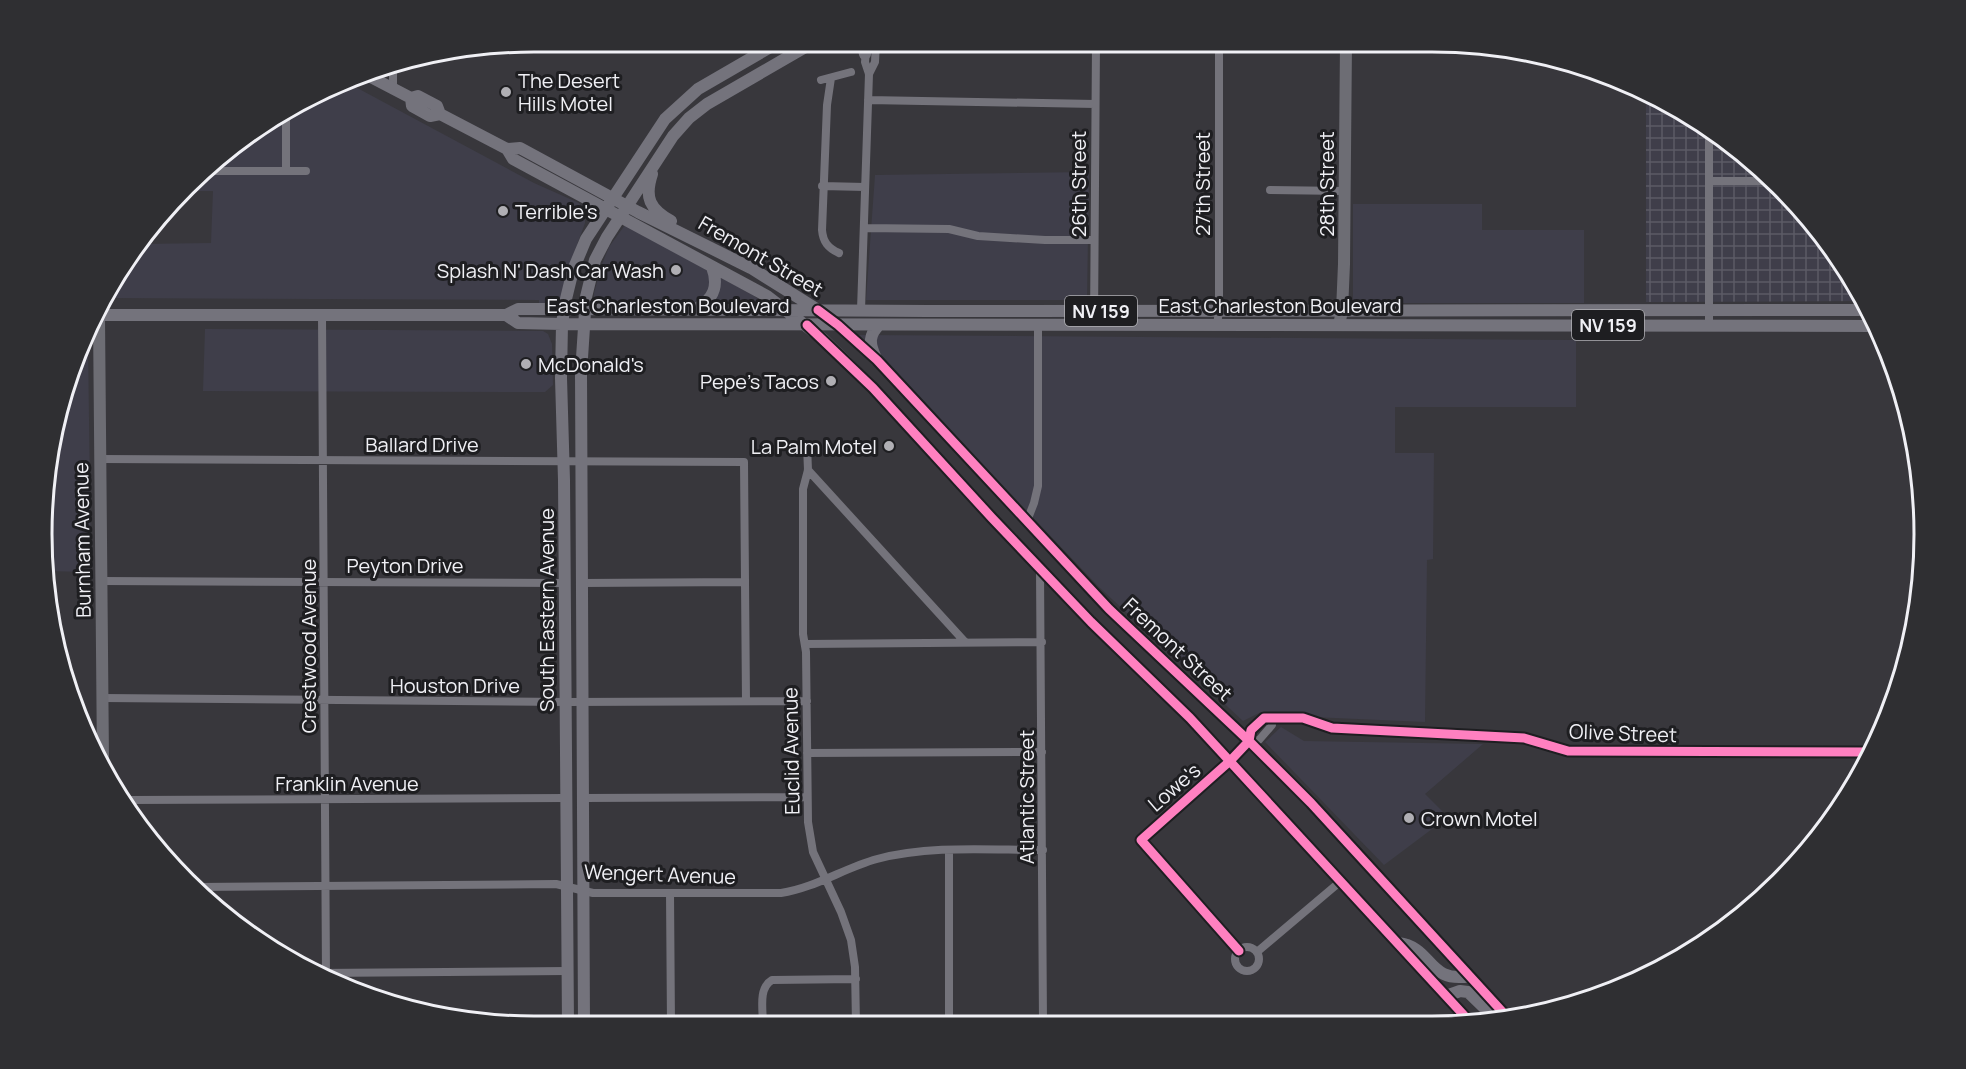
<svg xmlns="http://www.w3.org/2000/svg" width="1966" height="1069" font-family="Manrope,sans-serif">
<style>
.built{fill:#3f3e4a}
.industrial{fill:url(#industrial-grid)}
.lines{fill:none;stroke-linecap:round;stroke-linejoin:round}
.street{stroke:#74737b;stroke-width:8}
.secondary{stroke:#6d6d74;stroke-width:12}
.primary{stroke:#74737c;stroke-width:12}
.cycleway-casing{stroke:#1e1e21;stroke-width:13}
.cycleway{stroke:#ff80c0;stroke-width:9}
.poi-dot{fill:#b0afb4;stroke:#1e1e21;stroke-width:2}
.labels{text-anchor:middle;dominant-baseline:central;stroke-width:6;stroke-linejoin:round;paint-order:stroke}
.shield{fill:#1e1e21;stroke:#b1b1b5;stroke-width:1.5}
.shield-label{font-size:18px;font-weight:bold;fill:#f0f0f5}
.poi-label{font-size:20px;fill:#f0f0f5;stroke:#1e1e21;text-anchor:start}
.street-label{font-size:20px;fill:#f0f0f5;stroke:#1e1e21}
.rim{fill:none;stroke:#f0f0f5;stroke-width:3}
</style>
<defs>
<pattern id="industrial-grid" width="8" height="8" patternUnits="userSpaceOnUse" patternTransform="scale(1.5)"><rect width="8" height="8" fill="#3f3e4a"/><path d="M0 4h8M4 0v8" fill="none" stroke="#5b5a65"/></pattern>
</defs>
<rect width="100%" height="100%" fill="#38373c"/>
<path class="built" d="M348,83l186,100 45,20 6,9v11l-12,33 -10,47 -24,1v-4l-431,-2 17,-37 16,-17 70,-1 2,-52h-17l-3,-2 41,-45z
M1089,172l-2,128h-221l9,-125z
M1353,204h129v26h102v73h-231z
M625,225l128,70 9,7 -166,1 -2,-2v-8l8,-29 7,-17z
M205,329l338,2 5,3 4,10 1,41 -8,7 -342,-1z
M859,335l717,5v67h-181v46h39l-1,106 -6,1 -2,162 -135,-6 -29,-4 -18,9 -144,-134z
M88,342l3,230 -47,-1 15,-164z
M1281,727l23,14 179,3 -58,50 23,23 -64,48 -119,-123z"/>
<path class="industrial" d="M1646,95l31,13 79,56 66,70 42,67 -218,1z"/>
<g class="lines">
<path class="street" d="M393,65v24
M869,74l6,-12 1,-20
M831,78l-4,27 -5,125c1,12 6,18 17,23
M821,80l30,-8
M868,100l227,4
M1709,130v195
M210,171h96
M286,171v-55
M1710,181h62
M822,186l43,1
M1270,190l75,1
M864,228l85,1 29,7 67,4h49
M861,310l8,-236 -4,-12 1,-11
M322,315l4,662
M1094,325l2,-282
M1217,325l2,-14v-268
M807,446l1,24 -5,19v145l3,18 2,170 5,30 28,60 10,28 4,27 1,58
M100,459l644,3 2,239
M808,470l157,172
M1027,521l7,-18 4,-17v-161
M1040,570l3,454
M102,581l463,2
M582,583l163,-1
M805,644l237,-2
M103,698l463,4 241,-1
M1249,741l10,-1 13,-15 -2,-7
M807,753l235,-1
M583,798l224,-1
M128,800l438,-2
M949,850v175
M198,887l358,-3 37,9h188c34,-5 63,-25 96,-34 53,-14 111,-9 166,-9
M670,893l1,132
M1235 959a12 12 0 1 1 24 0a12 12 0 1 1-24 0Z
M1239,951l-98,-111 89,-79 19,-20 2,-11 13,-12h39l29,10 192,10 44,13 303,1
M1257,952l84,-71
M318,973l249,-2
M763,1025c0,-15 -5,-37 9,-45l84,-1"/>
<path class="secondary" d="M99,318l4,443
M1339,325l3,-14 2,-47 2,-221"/>
<path class="primary" d="M862,42l3,12
M365,74l46,24 7,-2 19,10 3,8 67,35 6,10 254,137 56,43 50,49 119,130 99,104 99,96 281,305
M411,98l1,8 18,10 10,-2
M507,149l13,-1 118,64 113,56 64,40
M652,174c-8,24 -2,35 19,47
M696,309c18,-10 23,-23 16,-42
M100,315h406l12,-6h37l373,2 941,-1
M506,315l12,8 44,1 1315,2
M837,324l40,36 232,249 140,132 62,62 198,216
M875,356c-6,-13 -6,-21 4,-31
M1398,943c35,4 29,41 72,33
M1446,996l14,-5 8,1 31,30
M568,1026l-4,-546 -3,-102 1,-54 3,-21 8,-33 13,-31 79,-120 33,-30 81,-47
M584,1026l-3,-653 5,-76 9,-37 12,-23 66,-101 16,-18 18,-14 107,-62"/>
<defs>
<path id="cycleway" d="M818,310l20,15 39,35 232,249 140,132 62,62 198,216
M807,325l66,63 119,130 99,104 99,96 281,305
M1239,951l-98,-111 89,-79 19,-20 2,-11 13,-12h39l29,10 192,10 44,13 303,1"/>
</defs>
<use href="#cycleway" class="cycleway-casing"/>
<use href="#cycleway" class="cycleway"/>
</g>
<g class="poi-dot">
<circle cx="506" cy="92" r="6"/>
<circle cx="503" cy="211" r="6"/>
<circle cx="676" cy="270" r="6"/>
<circle cx="526" cy="364" r="6"/>
<circle cx="831" cy="381" r="6"/>
<circle cx="889" cy="446" r="6"/>
<circle cx="1409" cy="818" r="6"/>
</g>
<g class="labels">
<g class="shield">
<rect x="1065" y="296" width="72" height="30" rx="4.5"/>
<rect x="1572" y="310" width="72" height="30" rx="4.5"/>
</g>
<g class="shield-label">
<text x="1101" y="311">NV 159</text>
<text x="1608" y="325">NV 159</text>
</g>
<g class="poi-label">
<text x="518" y="80">The Desert<tspan x="518" dy="23">Hills Motel</tspan></text>
<text x="515" y="211">Terrible's</text>
<text x="664" y="270" text-anchor="end">Splash N' Dash Car Wash</text>
<text x="538" y="364">McDonald's</text>
<text x="819" y="381" text-anchor="end">Pepe's Tacos</text>
<text x="877" y="446" text-anchor="end">La Palm Motel</text>
<text x="1421" y="818">Crown Motel</text>
</g>
<g class="street-label">
<text transform="translate(1078 184) rotate(-90)">26th Street</text>
<text transform="translate(1202 184) rotate(-90)">27th Street</text>
<text transform="translate(1326 184) rotate(-90)">28th Street</text>
<text transform="translate(761 256) rotate(30)">Fremont Street</text>
<text x="668" y="305">East Charleston Boulevard</text>
<text x="1280" y="305">East Charleston Boulevard</text>
<text x="422" y="444">Ballard Drive</text>
<text transform="translate(82 540) rotate(-91)">Burnham Avenue</text>
<text x="405" y="565">Peyton Drive</text>
<text transform="translate(546 610) rotate(-90)">South Eastern Avenue</text>
<text transform="translate(308 646) rotate(-90)">Crestwood Avenue</text>
<text transform="translate(1178 649) rotate(43)">Fremont Street</text>
<text x="455" y="685">Houston Drive</text>
<text transform="translate(1623 733) rotate(2)">Olive Street</text>
<text transform="translate(791 751) rotate(-91)">Euclid Avenue</text>
<text x="347" y="783">Franklin Avenue</text>
<text transform="translate(1174 787) rotate(-41)">Lowe's</text>
<text transform="translate(1026 797) rotate(-90)">Atlantic Street</text>
<text transform="translate(660 874) rotate(2)">Wengert Avenue</text>
</g>
</g>
<path d="M0 0H1966V1069H0ZM534 52H1432A482 482 0 0 1 1914 534V534A482 482 0 0 1 1432 1016H534A482 482 0 0 1 52 534V534A482 482 0 0 1 534 52Z" fill="#2f2f32" fill-rule="evenodd"/>
<path class="rim" d="M534 52H1432A482 482 0 0 1 1914 534V534A482 482 0 0 1 1432 1016H534A482 482 0 0 1 52 534V534A482 482 0 0 1 534 52Z"/>
</svg>
